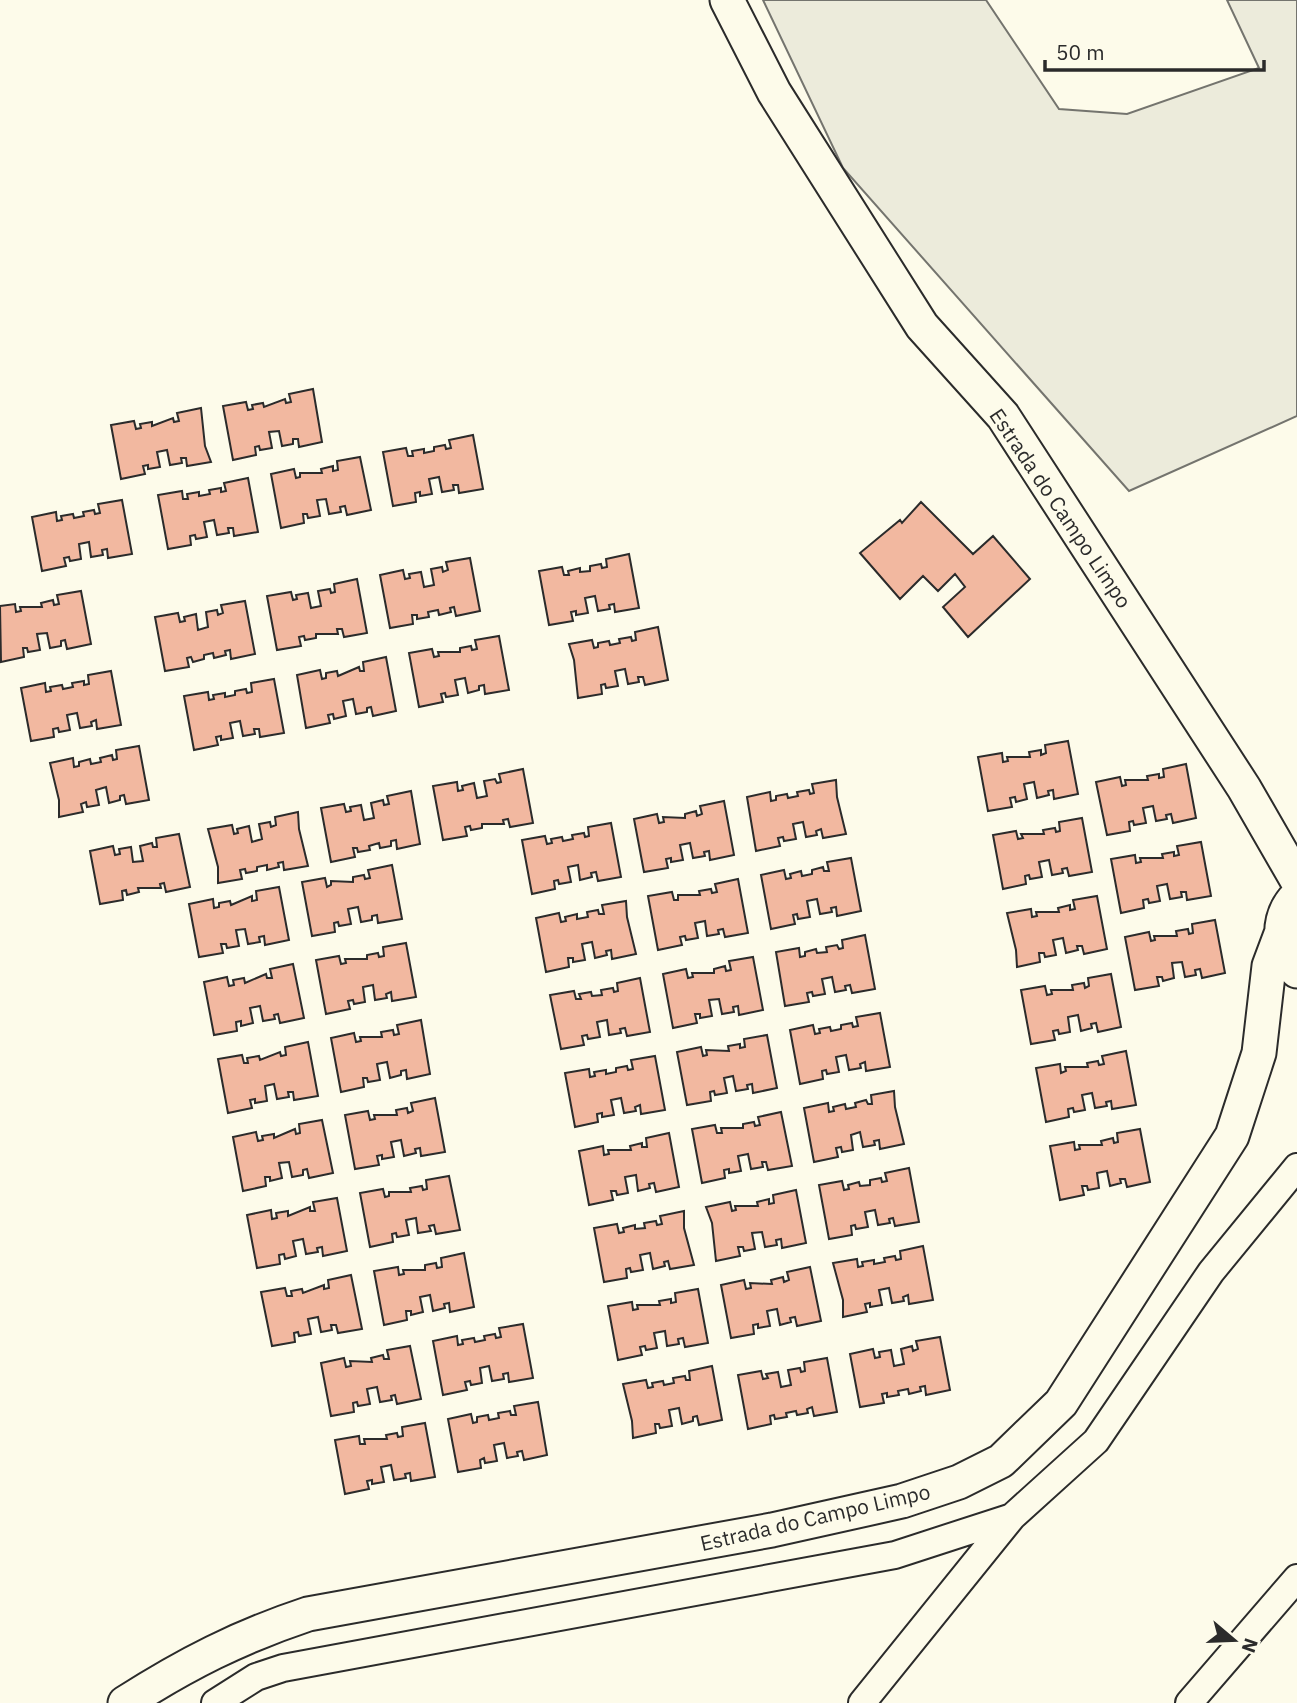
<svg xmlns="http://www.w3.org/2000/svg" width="1297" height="1703" font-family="'IBM Plex Sans',sans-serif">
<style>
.green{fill:#ecebdb;stroke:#74746e;stroke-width:2}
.building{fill:#f2b8a0;stroke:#2b2b2b;stroke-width:2}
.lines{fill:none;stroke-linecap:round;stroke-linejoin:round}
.minor-casing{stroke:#2b2b2b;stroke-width:30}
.tertiary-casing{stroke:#2b2b2b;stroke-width:37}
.minor{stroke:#fdfbea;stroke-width:26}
.tertiary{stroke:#fdfbea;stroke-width:33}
.labels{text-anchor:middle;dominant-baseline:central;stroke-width:5;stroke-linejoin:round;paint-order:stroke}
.street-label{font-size:21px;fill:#2b2b2b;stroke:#fdfbea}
</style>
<rect width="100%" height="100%" fill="#fdfbea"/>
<path class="green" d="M763,0h223l73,109 68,5 132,-46 -32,-68h70v416l-168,75 -286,-323z"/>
<path class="building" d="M313,389l9,53 -23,5 -1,-8h-5v5l-11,2 -3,-15 -10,1 3,16 -12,2 -1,-4 -4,1 1,8 -23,5 -10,-54 23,-4 2,8 5,-1 -1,-4 11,-2 1,4 21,-8 1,4 5,-1 -2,-8z
M201,408l4,38 6,16 -24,4 -1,-8h-5l1,5 -12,2 -3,-15 -10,2 3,15 -12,2v-4l-5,1 2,8 -24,5 -10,-54 23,-4 2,8 5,-1 -1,-4 12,-2v4l21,-8 1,4 5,-1 -2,-8z
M473,435l10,54 -24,4 -1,-8h-5l1,5 -12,2 -3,-15 -10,2 3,15 -12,2v-4l-5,1 1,9 -23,4 -10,-54 23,-4 2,8h5l-1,-5 12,-2v4l10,-2v-4l11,-2 1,4 5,-1 -2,-8z
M360,457l11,53 -24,5 -2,-9 -5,1 1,5 -12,2 -3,-15 -9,1 3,16 -12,2 -1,-4h-4l1,9 -23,5 -10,-54 23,-5 2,9 4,-1v-4h22l-1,-4 12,-3v5l5,-1 -1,-9z
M248,478l10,54 -24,4 -1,-8h-5l1,5 -12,2 -3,-15 -10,2 3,15 -11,2 -1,-4 -5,1 1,9 -23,4 -10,-54 24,-4 1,8h5l-1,-5 12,-2v4l11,-2 -1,-4 12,-2v4l5,-1 -2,-8z
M122,500l10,54 -24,4 -1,-9 -5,1 1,5 -12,2 -2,-15 -10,2 2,15 -11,2 -1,-4 -5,1 2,8 -24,5 -10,-54 24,-5 1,9 5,-1 -1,-4 12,-2 1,4 10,-2 -1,-4 11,-2 1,4 5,-1 -2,-9z
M921,502l52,52 20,-18 37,43 -62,58 -25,-30 22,-20 -10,-13 -17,17 -15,-15 -23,23 -40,-46 40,-33 2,3z
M629,554l10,54 -24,4 -1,-8 -5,1 1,4 -12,2 -3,-15 -10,2 3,15 -12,2v-4l-5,1 2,9 -24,4 -10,-54 23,-4 2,8h5l-1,-4 12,-3v4l10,-1v-5l11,-2 1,4 5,-1 -1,-8z
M470,558l10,53 -24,5 -2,-9 -4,1 1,4 -12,3 -1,-5 -10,2 1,5 -12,2v-4h-5l1,9 -23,4 -10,-53 23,-5 2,9 5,-1 -1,-4 12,-2 3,15 10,-2 -3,-16 11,-2 1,5 5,-2 -2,-8z
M357,579l10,54 -23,4 -2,-8h-5l1,5h-22v4l-11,2 -1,-4 -5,1 2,9 -24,4 -10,-54 24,-4 2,8 4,-1 -1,-4 12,-2 3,15 10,-2 -3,-15 12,-2 1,4 4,-1 -1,-8z
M81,591l10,53 -24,5 -2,-9 -4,1v5l-11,2 -3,-15 -10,1 3,16 -12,2 -1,-4h-4l1,9 -23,5 -1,-56 15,-2 1,8 5,-1 -1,-4h22l-1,-4 12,-3 1,5 5,-1 -2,-9z
M245,601l10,53 -24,5 -1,-9 -5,1 1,4 -12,3 -1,-5 -9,2v4l-11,3 -2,-5 -4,1 2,9 -24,4 -10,-54 23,-4 2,9 5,-1 -1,-4 12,-3 2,16 10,-3 -2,-15 11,-2 1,5 5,-2 -2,-8z
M658,627l10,53 -23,5 -2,-8h-5l1,5 -11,2 -3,-15 -10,2 3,15 -12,2 -1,-4 -4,1 1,9 -24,4 -4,-38 -5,-16 23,-4 2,8 4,-1v-4l11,-2 1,4 10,-2 -1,-4 12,-2 1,4 4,-1 -1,-8z
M499,636l10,54 -24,4 -1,-9 -5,1v4l-11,3 -3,-15 -10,2 3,15 -12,2 -1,-4 -4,1 2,8 -24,5 -10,-54 23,-4 2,8 5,-1 -1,-4h22v-4l11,-2 1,4 5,-1 -2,-9z
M386,657l10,54 -23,5 -2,-9 -4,1v4l-11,2 -3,-15 -10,2 3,15 -12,3 -1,-5 -5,1 2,8 -24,5 -9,-53 23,-5 2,9 4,-1v-5l11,-2 1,5 21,-9 1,4h4l-1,-9z
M111,671l10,54 -24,4 -1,-9 -5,2 1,4 -12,2 -3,-15 -10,2 3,15 -11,2 -1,-4 -5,1 1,8 -23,4 -10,-53 24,-5 1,9 5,-1 -1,-4 12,-2 1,4 10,-2 -1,-4 12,-2v4l5,-1 -1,-9z
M274,679l10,54 -24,4 -1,-8h-5l1,5 -12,2 -3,-15 -10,2 3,15 -12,2v-4l-5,1 2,8 -24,5 -10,-54 24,-4 1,8 5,-1 -1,-4 12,-2v4l10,-2v-4l11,-2 1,4 5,-1 -1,-9z
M1068,741l10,53 -24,5 -1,-9 -5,1 1,4 -12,3 -3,-16 -10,2 3,15 -11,3 -1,-5 -5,1 2,9 -24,4 -10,-54 24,-4 1,9 5,-1 -1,-4h23l-1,-5 12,-2v5l5,-2 -1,-8z
M139,746l10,54 -23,4 -2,-9 -4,1v4l-11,3 -3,-16 -10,3 3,15 -12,2 -1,-5 -5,2 2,8 -24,5v-17l-9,-37 23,-5 1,9 5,-1v-4l11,-3 1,5 10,-2 -1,-4 12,-3 1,5 4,-1 -1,-9z
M1186,764l10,54 -23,5 -2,-9 -5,1 1,4 -11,2 -3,-15 -10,2 3,15 -12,2 -1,-4 -4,1 1,9 -23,4 -11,-53 24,-5 2,9 4,-1 -1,-5h23l-1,-4 12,-2v4l5,-1 -1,-8z
M523,769l10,54 -23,4 -2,-8 -5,1 1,4h-22v4l-11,2 -1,-4 -5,1 2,9 -24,4 -10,-54 24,-4 1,9 5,-1 -1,-4 12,-3 3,15 10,-2 -3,-15 11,-2 2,4 4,-1 -2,-8z
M836,780l1,17 9,37 -23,4 -2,-9 -5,2 1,4 -11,2 -3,-15 -10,2 3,15 -12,2 -1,-4 -5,1 2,8 -24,5 -9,-54 23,-5 1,9 5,-1v-4l11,-2 1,4 10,-2 -1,-4 12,-2 1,4 4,-1 -2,-9z
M411,791l9,53 -23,5 -1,-9 -5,1v5l-11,2 -1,-5 -10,3 1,4 -12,2 -1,-4h-4l2,9 -24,5 -10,-54 23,-4 2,8 5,-1 -1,-4 11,-2 3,15 10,-2 -3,-15 12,-3 1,5 5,-1 -2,-8z
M724,801l10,54 -24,5 -1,-9 -5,1 1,4 -12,2 -3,-15 -10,2 3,15 -12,2v-4l-5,1 2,9 -24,4 -10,-53 23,-5 2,9 5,-1 -1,-5 22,1v-4l11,-3 1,5 5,-2 -2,-8z
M298,812l1,17 9,37 -24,4 -1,-8 -5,1 1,4 -12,3v-5l-10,2v4l-11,2 -1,-4 -5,1 2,9 -24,4v-16l-10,-38 24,-4 2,9 4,-1 -1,-4 12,-3 3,16 10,-3 -3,-15 11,-2 1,5 5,-2 -1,-8z
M1082,818l10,54 -23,4 -2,-8 -5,1 1,4 -11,2 -3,-15 -10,2 3,15 -12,2 -1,-4 -4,1 1,8 -23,5 -10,-54 23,-4 2,8 5,-1 -2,-4h23l-1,-4 12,-2 1,4 4,-1 -1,-9z
M611,823l10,54 -23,4 -2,-9 -5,1 1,4 -12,3 -2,-15 -10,2 3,15 -12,2 -1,-4 -4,1 1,8 -23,5 -10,-54 23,-4 2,8 5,-1 -1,-4 11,-2 1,4 10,-2 -1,-4 12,-2 1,4 4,-1 -1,-9z
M179,834l11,53 -24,5 -2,-9 -4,1 1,4h-23l1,4 -12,3 -1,-5 -4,1 1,9 -23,4 -10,-53 23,-5 2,9 5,-1 -1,-5 12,-2 2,15 10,-1 -3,-15 12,-3 1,4h4l-1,-9z
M1201,842l10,54 -24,4 -1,-8h-5l1,5 -12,2 -3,-15 -10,2 3,15 -11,2 -1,-4 -5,1 1,8 -23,5 -10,-54 24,-4 1,8 5,-1 -1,-4h23l-1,-4 12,-2v4l5,-1 -2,-9z
M851,858l10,53 -24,5 -1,-9 -5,1 1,4 -12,2 -3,-15 -10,2 3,16 -12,2 -1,-5 -4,1 2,9 -24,5 -10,-54 23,-5 2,9 5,-1 -1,-4 11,-3 1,5 10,-2v-4l11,-3 1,4h5l-2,-9z
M392,865l10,54 -24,4 -1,-8 -5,1v4l-11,2 -3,-15 -10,2 3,15 -12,2 -1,-4 -4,1 1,9 -23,4 -10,-54 23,-4 2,9 4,-2v-4l22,1v-5l11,-2 1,4 5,-1 -2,-8z
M738,879l10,54 -23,4 -2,-8 -5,1 1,4 -12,2 -2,-15 -10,2 3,15 -12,2 -1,-4 -5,1 2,8 -24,5 -10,-54 24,-4 2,8h4v-5h22l-1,-4 12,-2 1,4 5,-1 -2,-8z
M279,887l10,53 -24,5 -1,-9 -5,1 1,5 -12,2 -3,-15 -9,1 3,16 -12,2 -1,-4h-5l2,9 -24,4 -10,-53 24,-5 1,9 5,-1v-4l11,-2 1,4 21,-9v5l5,-1 -1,-9z
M1097,896l10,53 -23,5 -2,-8h-5l1,4 -12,3 -3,-15 -10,2 3,15 -11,2 -1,-4h-5l1,9 -23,5 -1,-17 -9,-37 24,-4 1,8 5,-1 -1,-4h23l-1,-4 12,-3v5l5,-1 -2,-9z
M626,901l1,16 9,37 -24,5 -1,-9 -5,1 1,4 -12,3 -3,-16 -10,2 3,16 -12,2v-4h-5l1,9 -23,5 -10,-54 23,-5 2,9 5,-1 -1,-4 12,-3v5l11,-2 -1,-5 11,-2 1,4h5l-2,-9z
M1215,920l10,53 -23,5 -2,-9 -5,1 1,5 -11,2 -3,-15 -10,1 2,15 -11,3 -1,-4h-5l2,9 -24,4 -10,-53 24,-5 2,9 4,-1 -1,-4h23l-1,-5 12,-2 1,5 4,-1 -1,-9z
M865,935l10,54 -23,4 -2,-8 -5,1 1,4 -11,2 -3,-15 -10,2 3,15 -12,2 -1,-4 -5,1 2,9 -24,4 -9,-54 23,-4 1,9 5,-1v-4l11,-3 1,4 10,-1 -1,-5 11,-2 2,4 4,-1 -1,-8z
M406,943l10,54 -24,4 -1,-9 -5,2 1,4 -12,2 -2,-15 -10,2 2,15 -11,2 -1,-4 -5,1 2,8 -24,5 -10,-54 23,-4 2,8 5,-1 -1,-4h22v-4l11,-2 1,4 5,-1 -1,-9z
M753,957l10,53 -24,5 -1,-9 -5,1 1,5 -12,2 -3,-15 -10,1 3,16 -12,2v-4h-5l2,9 -24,5 -10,-54 23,-5 2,9 5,-1 -1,-4h22v-4l11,-3 1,5 5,-1 -2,-9z
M293,964l11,54 -24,5 -2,-9 -4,1 1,4 -12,2 -3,-15 -10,2 3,15 -12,3v-5l-5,1 1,9 -23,4 -10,-53 23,-5 2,9 5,-1 -1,-5 11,-2 1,5 21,-9 1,4h5l-2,-9z
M1111,974l10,53 -23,5 -2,-9 -5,1 1,4 -11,3 -3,-16 -10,2 2,15 -11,2 -1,-4 -5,1 2,9 -24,4 -10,-54 24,-4 2,9 5,-1 -1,-4h22l-1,-5 12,-2 1,5 4,-2 -1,-8z
M640,978l10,54 -23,4 -2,-8 -5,1 1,4 -12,2 -2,-15 -10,2 3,15 -12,2 -1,-4 -5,1 2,9 -23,4 -11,-54 24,-4 2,8h5l-2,-5 12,-2 1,4 10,-1 -1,-5 12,-2 1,4 4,-1 -1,-8z
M880,1013l10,54 -24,4 -1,-9 -5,2 1,4 -12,2 -3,-15 -10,2 3,15 -12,2 -1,-4 -4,1 1,8 -23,5 -10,-54 23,-5 2,9 5,-1 -1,-4 11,-2 1,4 10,-2v-4l11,-2 1,4 5,-1 -2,-9z
M421,1020l9,54 -23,5 -1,-9 -5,1v4l-11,3 -3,-16 -10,2 3,16 -12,2 -1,-4h-4l1,9 -23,5 -10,-54 23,-5 2,9 5,-1 -1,-4h22l-1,-5 12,-2 1,5 5,-1 -2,-9z
M767,1035l10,53 -24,5 -1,-9 -5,1 1,4 -12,2 -3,-15 -9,2 3,15 -12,2 -1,-4 -4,1 1,9 -24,4 -10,-53 24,-5 2,9 4,-1 -1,-5 23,1 -1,-5 12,-2v4l5,-1 -1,-8z
M308,1042l10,54 -24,4 -1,-8h-5l1,5 -12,2 -3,-15 -9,2 2,15 -12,2v-4l-5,1 2,8 -24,5 -10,-54 24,-4 2,8h4l-1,-5 12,-2 1,4 20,-8 1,4 5,-1 -1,-8z
M1126,1051l10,54 -24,4 -1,-8 -5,1 1,4 -12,2 -3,-15 -10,2 3,15 -11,2 -1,-4 -5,1 1,8 -23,5 -10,-54 24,-4 1,9 5,-2 -1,-4h23l-1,-4 11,-2 1,4 5,-1 -2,-8z
M655,1056l10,54 -24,4 -1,-9 -5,2 1,4 -12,2 -3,-15 -10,2 3,15 -12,2v-4l-5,1 1,8 -23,5 -10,-54 24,-4 1,8 5,-1 -1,-4 12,-2v4l10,-2v-4l11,-2 1,4 5,-1 -2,-9z
M894,1091l1,16 9,37 -24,5 -1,-9 -5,1 1,4 -12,2 -3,-15 -9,3 2,15 -11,2 -1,-5 -5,1 2,9 -24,5 -10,-54 24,-5 1,9 5,-1 -1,-4 12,-3 1,5 10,-2 -1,-4 11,-3 2,4h4l-1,-9z
M435,1098l10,54 -24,4 -1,-8 -5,1 1,4 -12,3 -3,-16 -10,2 3,15 -12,2v-4l-5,1 2,9 -24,4 -10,-54 23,-4 2,9 5,-1 -1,-4h23l-1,-5 11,-2 1,5 5,-2 -2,-8z
M781,1112l11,54 -24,4 -2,-8h-4l1,5 -12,2 -3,-15 -10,2 3,15 -12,2v-4l-5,1 1,8 -23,5 -10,-54 23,-4 2,8h5l-1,-5h22v-4l11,-2 1,4 5,-1 -2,-8z
M322,1120l11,53 -24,5 -2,-9 -4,1v5l-11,2 -3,-15 -10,1 3,15 -12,3v-4h-5l1,9 -23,5 -10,-54 23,-5 2,9 5,-1 -1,-4 12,-2v4l21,-9 1,5 4,-1 -1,-9z
M1140,1129l10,53 -23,5 -2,-8h-5l1,4 -11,3 -3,-15 -10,2 2,15 -11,2 -1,-4h-5l2,9 -24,5 -10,-54 24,-4 1,8 5,-1 -1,-4h23l-1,-4 12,-3 1,5 4,-1 -1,-9z
M669,1133l10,54 -23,5 -2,-9 -5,1 1,4 -12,3 -2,-16 -11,2 3,16 -11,2 -1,-4h-5l2,9 -24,5 -10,-54 24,-5 1,9 5,-1 -1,-4h23l-1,-4 12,-3v4h5l-1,-9z
M909,1168l10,54 -24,4 -2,-8 -4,1 1,4 -12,2 -3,-15 -10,2 3,15 -12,2 -1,-4 -4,1 1,9 -23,4 -10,-54 23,-4 2,9 5,-1 -1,-4 11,-3 1,4 10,-1v-5l11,-2 1,4 5,-1 -2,-8z
M449,1176l11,54 -24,4 -2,-9 -5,1 2,5 -13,2 -2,-15 -10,2 3,15 -12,2 -1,-4 -4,1 1,8 -23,5 -10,-54 23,-4 2,8 4,-1v-4h22l-1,-4 12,-2 1,4 4,-1 -1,-9z
M796,1190l10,53 -24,5 -1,-9 -5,1 1,5 -12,2 -3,-15 -10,1 3,16 -11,2 -1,-4h-5l2,9 -24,5 -4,-38 -6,-16 24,-5 2,9 4,-1 -1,-4h23l-1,-4 12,-3v5l5,-1 -1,-8z
M337,1198l10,53 -24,5 -1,-9 -5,1 1,4 -12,2 -3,-15 -10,2 3,15 -11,3 -1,-5 -5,1 1,9 -23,4 -10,-53 24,-5 1,9 5,-1 -1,-5 12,-2v5l22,-9v4h5l-2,-9z
M684,1211v17l10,37 -24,4 -2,-8 -4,1 1,4 -12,3 -3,-16 -10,2 3,15 -12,2 -1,-4 -4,1 1,9 -23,4 -10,-54 23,-4 2,9 5,-1 -1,-4 12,-3v4l10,-1 -1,-5 12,-2 1,4 5,-1 -2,-8z
M923,1246l10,54 -24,4 -1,-9 -5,2 1,4 -12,2 -3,-15 -10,2 3,15 -12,2v-4l-5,1 2,8 -24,5v-17l-10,-37 24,-4 1,8 5,-1 -1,-4 12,-2v4l11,-2 -1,-4 11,-2 1,4 5,-1 -1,-8z
M464,1253l10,54 -24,5 -1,-9 -5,1 1,4 -12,3 -3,-16 -10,2 3,15 -12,3v-4h-5l1,9 -23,5 -10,-54 24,-4 1,8 5,-1 -1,-4h22v-5l11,-2 1,5 5,-1 -1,-9z
M810,1267l11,54 -24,5 -2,-9 -5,1 1,4 -11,3 -3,-16 -10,2 3,15 -12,2v-4l-5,1 1,9 -23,4 -10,-53 23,-5 2,9 5,-1 -1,-5 22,1 -1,-4 12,-3 1,5 5,-2 -2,-8z
M351,1275l11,54 -24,4 -2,-8h-5l1,5 -11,2 -3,-15 -10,2 3,15 -12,2 -1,-4 -4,1 1,9 -23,4 -11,-54 24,-4 2,8h5l-1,-5 11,-2 1,4 21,-8v4l5,-1 -1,-8z
M698,1289l10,54 -23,4 -2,-9 -5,1 1,5 -12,2 -2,-15 -11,2 3,15 -11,2 -1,-4 -5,1 2,8 -24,5 -10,-54 24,-4 1,8 5,-1 -1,-4h23l-1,-4 12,-2v4l5,-1 -1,-9z
M523,1324l10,54 -24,4 -1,-9 -5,1 1,5 -12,2 -3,-15 -9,2 2,15 -11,2 -1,-4 -5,1 2,8 -24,5 -10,-54 24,-5 1,9 5,-1 -1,-4 12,-2 1,4 10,-2 -1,-4 11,-2 1,4 5,-1 -2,-9z
M940,1337l10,53 -24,5 -1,-9 -5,1 1,4 -12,3 -1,-5 -10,2 1,4 -12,2v-4l-5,1 2,9 -24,4 -10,-53 23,-5 2,9 5,-1 -1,-5 12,-2 3,16 10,-2 -3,-15 11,-3 1,5 5,-2 -2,-8z
M410,1346l11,53 -24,5 -2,-9 -4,1 1,4 -12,2 -3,-15 -10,2 3,15 -12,2 -1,-4 -4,1 1,9 -23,4 -10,-53 23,-5 2,9 5,-1 -1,-5 22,1 -1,-4 12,-3 1,4h5l-2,-9z
M827,1358l10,54 -23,4 -2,-9 -5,2 1,4 -11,2 -1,-4 -10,2 1,4 -12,2 -1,-4 -4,1 1,8 -23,5 -10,-54 23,-4 2,8 5,-1 -2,-4 12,-2 3,15 10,-2 -3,-15 12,-2 1,4 4,-1 -1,-9z
M712,1366l10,54 -23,5 -2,-9 -4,1v4l-11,3 -3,-16 -10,2 3,16 -12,2 -1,-4h-4l1,9 -23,5 -1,-17 -9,-37 23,-4 2,8 5,-1 -1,-4 11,-2 1,4 10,-2 -1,-5 12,-2 1,4h4l-1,-9z
M538,1402l9,53 -23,5 -2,-9 -5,1 1,4 -11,2 -3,-15 -10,2 3,16 -12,2 -1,-5 -4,2 1,8 -23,4 -10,-53 23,-5 2,9 4,-1v-5l11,-2 1,5 10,-2 -1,-5 12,-2 1,4h5l-2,-9z
M425,1423l10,54 -24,4 -1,-8 -5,1 1,4 -12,2 -3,-15 -10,2 3,15 -12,2v-4l-5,1 2,8 -24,5 -10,-54 24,-4 1,8h5l-1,-5h23l-1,-4 11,-2 1,4 5,-1 -1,-9z"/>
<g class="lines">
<defs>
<path id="minor" d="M215,1703l41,-26 27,-9 612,-113 117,-38 84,-76 115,-169 86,-105
M862,1703l150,-186
M1189,1703l108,-125"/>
<path id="tertiary" d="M727,0l47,92 148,234 81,90 241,372 53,92
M1297,896c-20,20 -21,55 0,75
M125,1703c61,-39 114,-66 183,-89l464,-84 130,-29 57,-19 42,-21 60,-58 171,-267 27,-83 10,-87 12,-32"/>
</defs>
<use href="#minor" class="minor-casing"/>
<use href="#tertiary" class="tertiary-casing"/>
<use href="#minor" class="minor"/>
<use href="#tertiary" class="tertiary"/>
</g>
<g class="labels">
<g class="street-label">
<text transform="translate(1061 508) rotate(56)">Estrada do Campo Limpo</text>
<text transform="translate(815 1517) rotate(-13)">Estrada do Campo Limpo</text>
</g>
</g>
<g transform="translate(1234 1640) rotate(109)" stroke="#fdfbea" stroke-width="5" paint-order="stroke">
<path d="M0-5L12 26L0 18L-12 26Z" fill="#2b2b2b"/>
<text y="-10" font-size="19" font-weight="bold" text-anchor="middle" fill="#2b2b2b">N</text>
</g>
<path d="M1045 60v10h219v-10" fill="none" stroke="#2b2b2b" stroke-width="3.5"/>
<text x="1056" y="60" font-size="21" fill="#2b2b2b" stroke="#fdfbea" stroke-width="5" paint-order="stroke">50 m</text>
</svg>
